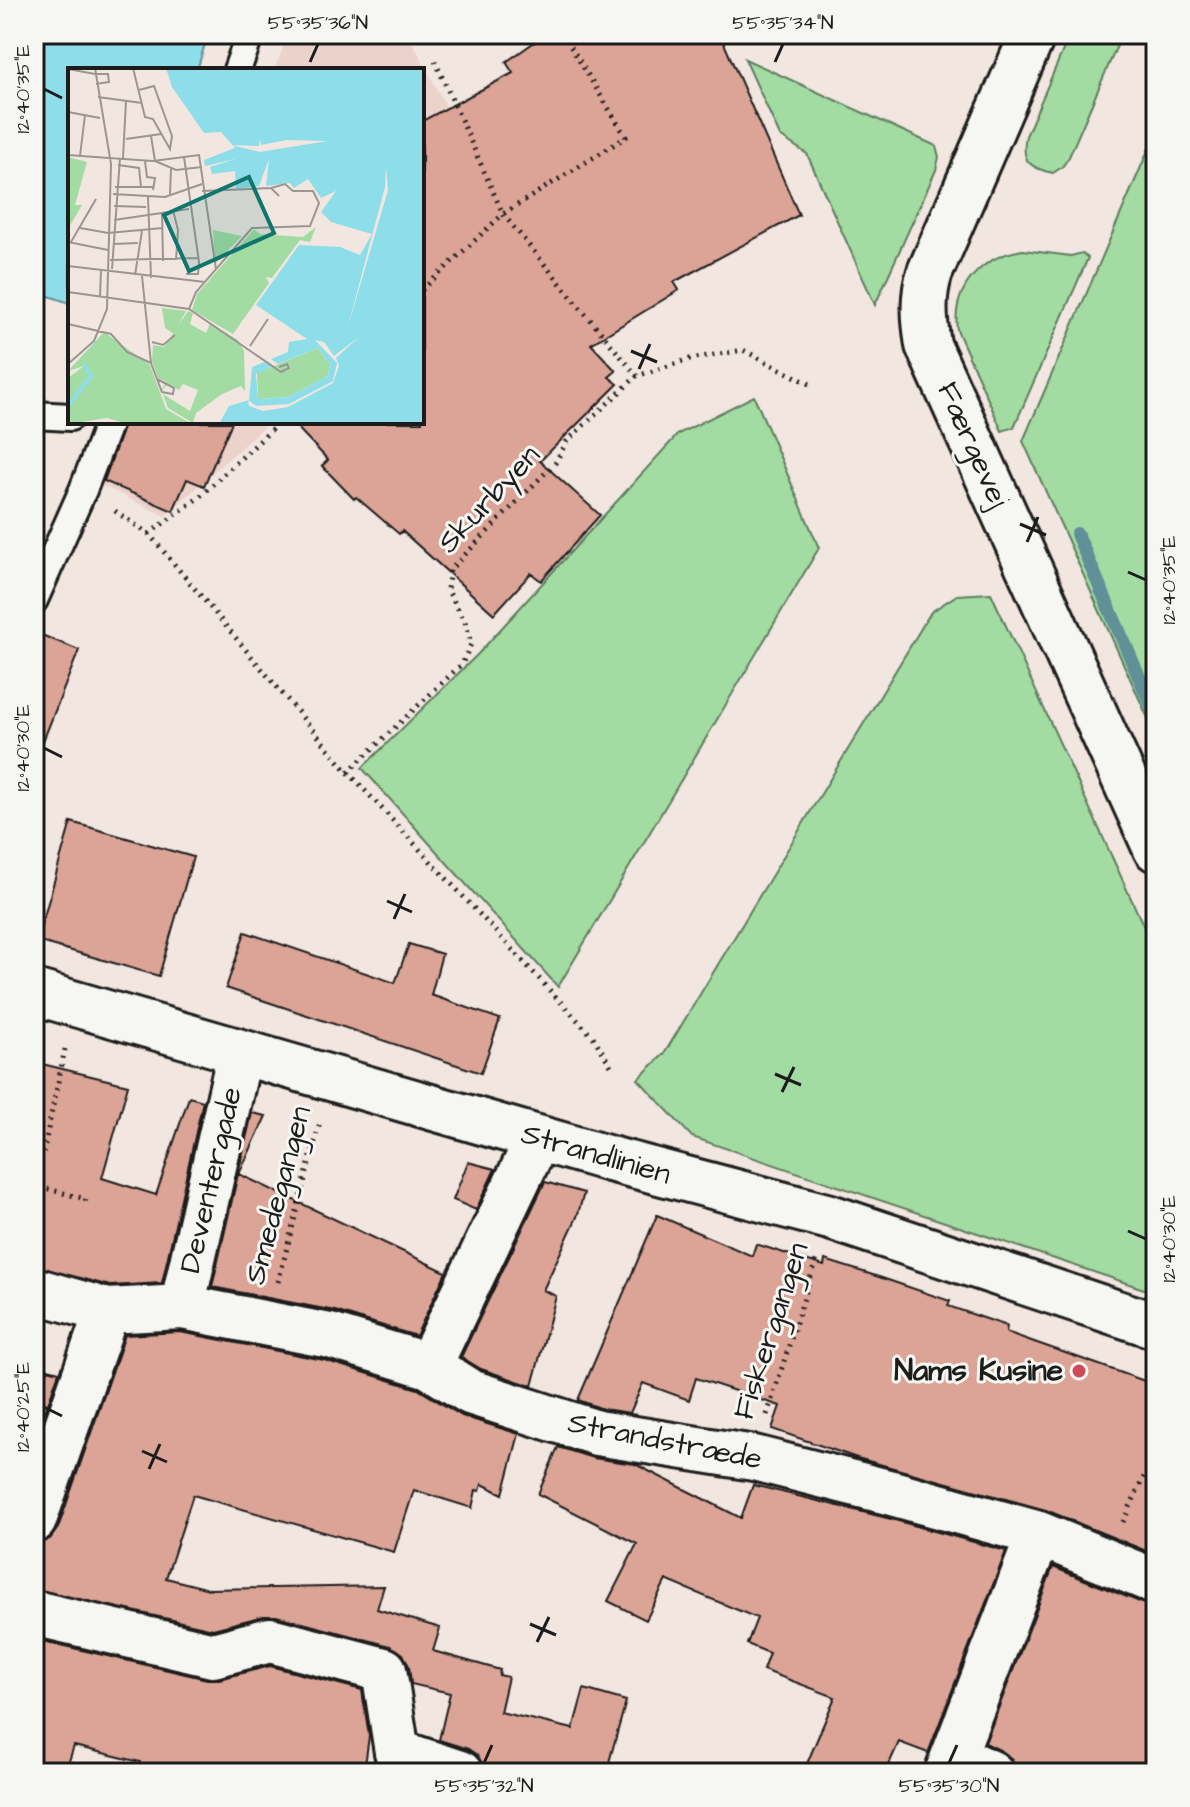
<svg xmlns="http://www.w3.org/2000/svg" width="1190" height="1807" font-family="'Architects Daughter',sans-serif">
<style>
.built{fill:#ebd2ca}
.green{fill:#a2dca2;stroke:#5f7c5f;stroke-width:2}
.water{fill:#8edeea;stroke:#609098;stroke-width:2}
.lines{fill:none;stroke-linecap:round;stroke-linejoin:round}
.stream{stroke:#609098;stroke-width:14}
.building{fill:#dca496;stroke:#1c1c1c;stroke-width:2}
.lane-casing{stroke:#1c1c1c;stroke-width:32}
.street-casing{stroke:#1c1c1c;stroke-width:50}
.path{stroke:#1c1c1c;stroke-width:5;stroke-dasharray:2 6;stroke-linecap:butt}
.lane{stroke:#f6f6f2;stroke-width:26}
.street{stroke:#f6f6f2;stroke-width:44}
.ticks{fill:none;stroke:#1c1c1c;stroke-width:3}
.poi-dot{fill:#d1495b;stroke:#f6f6f2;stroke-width:3}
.labels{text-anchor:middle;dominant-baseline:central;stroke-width:6;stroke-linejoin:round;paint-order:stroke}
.street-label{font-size:30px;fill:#1c1c1c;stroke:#f6f6f2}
.poi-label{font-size:30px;font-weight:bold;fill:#1c1c1c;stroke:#f6f6f2;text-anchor:end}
.inset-river{fill:none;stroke:#8edeea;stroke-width:4}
.inset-road{fill:none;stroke:#9c9592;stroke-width:2}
.view{fill:#0f766e;fill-opacity:0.15;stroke:#0f766e;stroke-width:4}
.inset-edge{fill:none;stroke:#1c1c1c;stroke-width:4}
.neatline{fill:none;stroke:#1c1c1c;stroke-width:3}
.ticks-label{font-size:20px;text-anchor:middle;fill:#1c1c1c}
</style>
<rect width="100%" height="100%" fill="#f1e6e0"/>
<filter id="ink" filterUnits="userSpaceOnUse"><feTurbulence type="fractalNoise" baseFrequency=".0125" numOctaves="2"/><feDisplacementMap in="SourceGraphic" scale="16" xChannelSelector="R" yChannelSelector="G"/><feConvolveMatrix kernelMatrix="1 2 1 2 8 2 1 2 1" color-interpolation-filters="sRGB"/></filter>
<g filter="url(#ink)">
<path class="built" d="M289,34h107l16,7 61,117 -51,54v-142h-148z
M127,422h142l-104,94 -64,-31z"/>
<path class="green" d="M1070,34h52l-53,123 -7,10 -9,6c-25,-5 -32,-13 -27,-37z
M745,59l191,87 3,11 -3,13 -61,135 -68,-151 -27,-18z
M1156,132v604l-133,-295z
M1023,250l48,6 11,-3 6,5 -74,169 -12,4 -45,-101c-5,-43 25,-74 66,-80z
M754,396l65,152 -261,439 -196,-219 116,-114 200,-220z
M991,593l165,360v340l-464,-156 -54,-58 26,-25 267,-442 26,-17z"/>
<path class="water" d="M34,34h174l-11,36h-127v233l-36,-12z"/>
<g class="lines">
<path class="stream" d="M1077,534l79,182"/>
</g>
<path class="building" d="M546,34h174l79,181 -125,67 5,8 -88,54 25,27 -7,6 9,7 -78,77 60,54 -59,66 -10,-8 -37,41 -92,-83 -3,3 -43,-37 -2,2 -32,-33 6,-6 -36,-38h130v-301l91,-48 -7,-11z
M125,422h107l-28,64 -17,-7 -14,32 -69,-30z
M34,632l45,18 -43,109h-2z
M71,822l122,35 -34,119 -122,-35z
M245,932l150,51 14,-39 33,10 -11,41 69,24 -19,54 -255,-85z
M34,1062l94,23 -26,93 54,17 33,-98 14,4 -41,182 -52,3 -76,-20z
M252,1113l14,3 -27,58 207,98 -30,64 -81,-25 -123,-24z
M468,1162l27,7 -19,41 -23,-10z
M545,1182l39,11 -7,24 -34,73 13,6 -24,90 -51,-17 -20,-12z
M657,1215l95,41 4,-12 68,22 1,-6 51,16 74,25 -2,5 59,20 -1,6 150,53v170l-110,-45 -189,-52 -85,-29 8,-23 -84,-28 -7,22 -46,-17 -13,30 -27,-4 -25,-9z
M180,1332l144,28 94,29 44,27 57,18 -16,60 -21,-10 -2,7 -4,-1 -4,18 -58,-18 -20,62 -201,-57 -27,83 43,11 175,-3 -7,23 63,19 -7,23 67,19 -1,5 9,2 -8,35 73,17 11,-40 42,12 -20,72h-122l-6,-17 -10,-7 -29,-9 11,-47 -39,-9 -2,-18 -6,-12 -13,-8 -114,-30h-12l-51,13 -179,-40v-45l16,-5 8,-11 67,-193z
M48,1369l11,3 -25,72v-28z
M558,1447l35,11 42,6 106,54 12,-33 138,34 115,32 -78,202 -29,-11 -14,31h-82l32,-76 -72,-27 6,-17 -22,-9 10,-26 -91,-38 -20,40 -38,-19 29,-57 -99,-50z
M1053,1567l94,38 9,1v167h-134l-6,-2 -4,-12 -10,-8 -17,-8z
M34,1639l173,40h12l51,-13 92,24 7,46 -5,37h-226l2,-11 -66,-16 -9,27h-31z"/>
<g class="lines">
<defs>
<path id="lane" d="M237,70l13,-36
M34,415l36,2
M34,600l49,-110 26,-68"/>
<path id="street" d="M1033,34l-103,238c-8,25 -6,47 -2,73l228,504
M34,992l576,167 220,58 326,109
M34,1290l73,21 75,-4 148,29 99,30 41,26 127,41 157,25 138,35 147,41 117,48
M182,1307l58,-255
M429,1366l109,-228
M34,1520l73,-209
M34,1613l179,42 57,-15 114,30 13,82 63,21
M954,1756l37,17
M947,1773l92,-239"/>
</defs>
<use href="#lane" class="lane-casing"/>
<use href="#street" class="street-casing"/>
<path class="path" d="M435,61l68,153 134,162 53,-17 53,-9 69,35
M422,290l81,-76 123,-77 -63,-103
M115,511l34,23 199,238 246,266 17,28
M149,534l49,-36 82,-76
M348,772l114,-108 9,-20 -5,-20 -19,-35 3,-19 105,-107 12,-22 70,-65
M65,1049l-29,137 50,13 -2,5
M278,1282l42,-160
M767,1415l49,-155
M1123,1522l33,-71"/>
<use href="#lane" class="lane"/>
<use href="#street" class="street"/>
</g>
</g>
<path class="ticks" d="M310,62l8,-18M775,62l8,-18M44,89l18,9M631,351l26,11M639,369l11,-25M1020,524l26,11M1027,542l11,-25M1128,572l18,8M44,748l18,9M387,901l25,11M394,919l11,-25M775,1074l26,11M782,1092l12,-25M1128,1231l18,8M44,1407l18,9M142,1451l25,11M149,1469l11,-25M530,1624l26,11M537,1642l12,-25M484,1763l8,-18M949,1763l8,-18"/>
<circle class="poi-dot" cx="1079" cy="1371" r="8"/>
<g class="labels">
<g class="street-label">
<text transform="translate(973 445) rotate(66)">Færgevej</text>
<text transform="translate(489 499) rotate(-47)">Skurbyen</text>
<text transform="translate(596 1154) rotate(16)">Strandlinien</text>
<text transform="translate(211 1180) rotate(-77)">Deventergade</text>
<text transform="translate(278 1195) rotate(-75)">Smedegangen</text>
<text transform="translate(771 1331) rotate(-72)">Fiskergangen</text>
<text transform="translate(665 1441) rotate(11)">Strandstræde</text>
</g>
<g class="poi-label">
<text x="1063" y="1371">Nams Kusine</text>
</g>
</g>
<g transform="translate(68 68)">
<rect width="356" height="356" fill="#f1e6e0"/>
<path d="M0,89l19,5 -12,43h7l-14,24zM248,159l-6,15 -10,-2 -28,38 -6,-1 3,6 -36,51 -41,-24 5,-16 57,-65 6,5 43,3zM145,162l29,6 -27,28zM94,240l24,3 -12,23 -9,-6zM120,243l5,2 -3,11 16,9 4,-10 28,17 6,11 1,40 -4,-5 -19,8 -26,19 -3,10 -25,-15 -5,-14 27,17 8,-21 -15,-6 -4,6 -11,-6 -7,7 5,-9 -8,-4 -6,-17 1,-16 11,2zM36,264l46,33 16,44 24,14 -62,1 -21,-6 -39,6v-46l16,-12 -16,5zM250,280l12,17 -2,11 -40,21 -30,2 -1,-26z" fill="#a2dca2"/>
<path d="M98,0h258v356h-205l10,-18 20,-6 3,-33 15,-6 7,5 -18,8 2,25 30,-2 40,-21 2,-11 -12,-17 -40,16 -7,-5 17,-7 1,-10 18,-3 -51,-34 43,-60 41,2 20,8 12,-21 -41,-12 -10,-10 15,-21 -15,7 -13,-19 -14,9 -4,-5 -24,3 3,-27 -10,27 -23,3 -1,-18 -23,3 -2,-7 25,-8 -30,7 -1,-6 31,-12 -14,-16 -17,1 -32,-46z" fill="#8edeea"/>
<path d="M192,71l1,6 26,-5 40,1 -67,11 -29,-7 28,1zM318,99l2,23 -41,140 38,-143zM291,269l-23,21 3,8 -6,17 -45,24 -25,4 -14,-5 -1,-6 8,6 33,-2 44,-23 4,-18 -22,-23 9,2 10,14z" fill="#f1e6e0"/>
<path class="inset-river" d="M0,338l23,-30 -7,-12"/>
<path class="inset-road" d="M65,0l12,49 8,2 17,30 2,-13 -18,-50 -15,4M0,1l27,5M27,6h13l1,8 -13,2M30,29l44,6M0,44l32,6M83,68l4,25M58,71l35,-5M0,87l41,3M12,88l5,-41M116,89l15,105 -1,12h-12M41,90l44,3 46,-6 17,114M55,90l3,-57M77,93l2,16 8,1 -2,12M87,93l21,9 26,-3M50,97l21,3 2,19h12M47,119h26M134,123l69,-3 8,8M45,126l52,3 37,-13M102,126l1,-25M80,129l3,81M46,138l32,1M105,142l5,20 -2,30M94,144l1,49M46,152l75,-11M12,160l28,5 55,-5M0,174l40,8M3,174l25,-43M45,176l25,-1M42,192l88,-2M0,198l137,16M44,201l8,-111M67,207l7,-44M74,208l9,87 11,29 11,2 1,-6 -17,-9M0,224l121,17 92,63 8,-4 -2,-4 -8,3M32,228l1,-26M121,241l7,-17 56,-64 58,-2 9,-23 -6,-12h-20l-8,-7 -14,4M0,256l43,10 16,18 24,11M84,274l11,3 12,-10M182,278l18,-27M0,296l26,-23 13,-32 4,-145 -16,-96"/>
<path class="view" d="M181,109l25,56 -85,38 -25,-56z"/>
<rect width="356" height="356" class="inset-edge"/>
</g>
<rect width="1190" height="1807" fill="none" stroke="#f6f6f2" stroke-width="88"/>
<rect x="44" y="44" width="1102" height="1719" class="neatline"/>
<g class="ticks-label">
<text x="318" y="29">55°35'36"N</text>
<text x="783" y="29">55°35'34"N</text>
<text transform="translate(22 89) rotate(-90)" y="7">12°40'35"E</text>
<text transform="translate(1168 580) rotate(-90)" y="7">12°40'35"E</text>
<text transform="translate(22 748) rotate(-90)" y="7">12°40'30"E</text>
<text transform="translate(1168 1239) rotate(-90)" y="7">12°40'30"E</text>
<text transform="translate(22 1407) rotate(-90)" y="7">12°40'25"E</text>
<text x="484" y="1792">55°35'32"N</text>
<text x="949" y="1792">55°35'30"N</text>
</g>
</svg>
